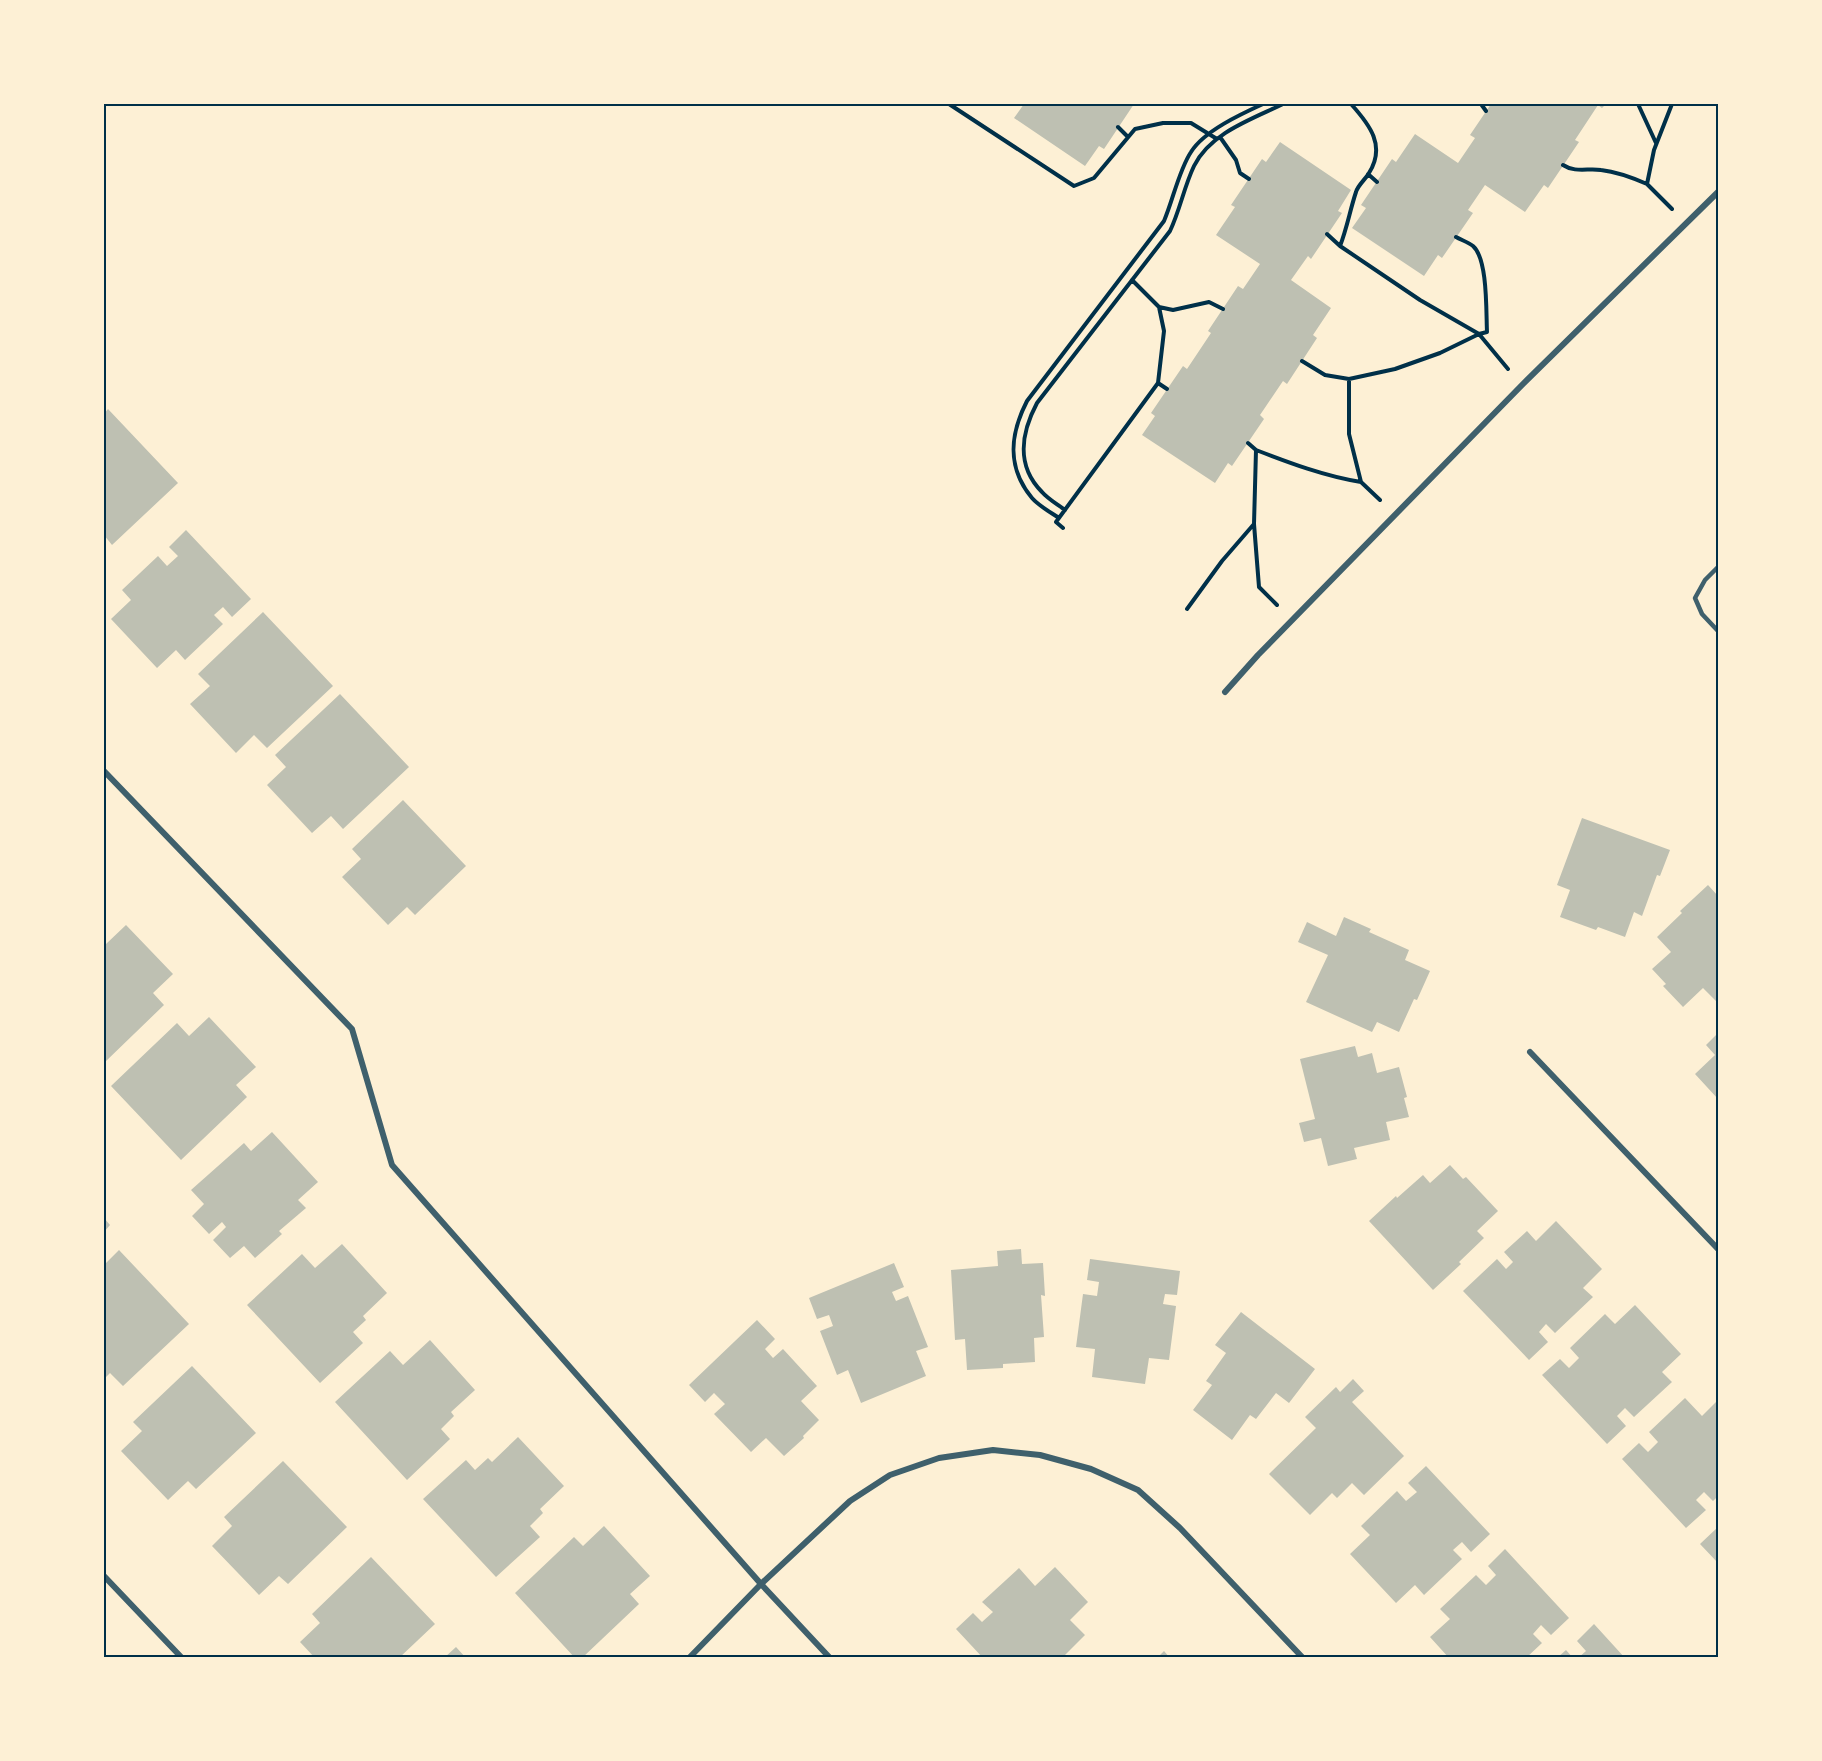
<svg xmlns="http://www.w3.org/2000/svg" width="1822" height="1761" font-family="'Work Sans',sans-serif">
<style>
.building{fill:#bec0b2}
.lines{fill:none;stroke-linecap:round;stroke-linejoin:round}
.path{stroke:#003049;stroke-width:4}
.service{stroke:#3f606c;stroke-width:4.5}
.minor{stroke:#3f606c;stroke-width:6}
.neatline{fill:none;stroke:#003049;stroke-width:2}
</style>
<rect width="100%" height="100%" fill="#fdf0d5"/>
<path class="building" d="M1024,104h110l-30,45 -5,-3 -14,20 -71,-48z
M1491,104h115l-4,4 -4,-3 -23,35 4,2 -31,46 -4,-3 -19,27 -40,-27 -17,25 5,3 -31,45 -4,-3 -14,21 -72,-48 14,-20 -5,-3 31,-46 4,3 19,-28 43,29 17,-25 -5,-3z
M1280,142l71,48 -13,21 4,2 -31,46 -3,-3 -17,24 40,28 -18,27 4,3 -30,46 -4,-3 -23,34 4,4 -32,47 -4,-3 -13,20 -73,-48 13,-19 -4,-3 32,-47 4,3 24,-36 -3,-2 30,-45 5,3 17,-25 -44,-29 19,-28 -4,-2 31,-46 4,3z
M108,409l70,74 -66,62 -8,-10v-121z
M186,530l65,69 -19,18 -9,-10 -9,8 9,9 -38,36 -9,-10 -19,18 -46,-49 20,-19 -9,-10 36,-34 9,10 11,-10 -9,-9z
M263,612l70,74 -66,62 -13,-13 -18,18 -46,-49 20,-18 -12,-12z
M340,694l69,73 -66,62 -12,-13 -19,17 -45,-48 19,-18 -11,-12z
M403,800l63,66 -51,49 -8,-8 -19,18 -46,-48 19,-18 -9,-10z
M1582,818l88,32 -10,26 -3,-1 -15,41 -8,-4 -9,25 -27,-10 -2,3 -36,-13 10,-27 -13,-5z
M1708,885l10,11v105l-1,1 -14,-14 -20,19 -20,-21 3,-2 -14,-15 19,-17 -14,-15 25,-24 -2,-2z
M1344,917l27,12 -2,3 40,18 -4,10 25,11 -13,29 -3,-1 -15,33 -22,-10 -5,10 -66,-30 22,-47 -30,-13 9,-20 29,14z
M126,925l47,49 -20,19 11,12 -60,58v-122l2,3z
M209,1017l47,50 -20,18 11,12 -66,63 -70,-74 66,-63 12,13z
M1718,1033v66l-23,-25 20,-19 -9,-10z
M1355,1046l3,11 14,-4 5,20 22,-6 8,30 -3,1 5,19 -23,5 4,18 -36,8 3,11 -29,7 -7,-28 -17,4 -5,-19 16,-4 -15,-60z
M272,1132l46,50 -20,18 8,8 -27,23 3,3 -27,24 -11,-12 -14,12 -17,-18 13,-13 -4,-5 -13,12 -17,-18 12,-12 -13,-14 53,-47 7,8z
M1450,1165l13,14 3,-2 32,34 -21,20 7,7 -25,24 2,2 -28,26 -64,-69 27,-25 1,2 26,-23 7,8z
M104,1218l6,7 -6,7z
M1556,1221l46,48 -19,19 10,9 -38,36 -9,-9 -7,8 9,10 -19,18 -66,-69 34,-32 9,10 7,-7 -9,-10 23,-21 9,10z
M342,1244l45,49 -24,23 3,4 -13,12 10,11 -43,40 -73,-78 55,-51 13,14z
M1021,1249l1,15 21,-1 2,33 -4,-1 3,42 -10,1 1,24 -32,2v4l-36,2 -2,-31 -10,1 -4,-70 47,-4 -1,-15z
M119,1250l70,74 -66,62 -13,-13 -6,6v-114z
M1090,1259l90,12 -3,24 -12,-1 -2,10 13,2 -7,54 -20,-2 -4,26 -53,-7 3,-28 -19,-2 7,-53 14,2 2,-14 -12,-2z
M894,1263l10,24 -12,5 4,9 12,-5 20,51 -12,4 10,25 -65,27 -13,-33 -11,5 -17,-44 13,-5 -4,-11 -12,4 -8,-21z
M1635,1305l46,49 -19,18 10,10 -38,35 -9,-9 -8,8 9,10 -19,18 -65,-69 18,-16 9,9 10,-10 -9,-10 35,-34 10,10z
M1241,1312l74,57 -26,34 -13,-10 -20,26 -6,-4 -18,25 -39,-30 19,-25 -6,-4 20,-28 -11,-8z
M757,1320l18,19 -10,10 8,9 10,-9 34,37 -16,15 18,19 -16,16 1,2 -20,18 -18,-18 -15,14 -37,-38 11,-10 -11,-11 -9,9 -16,-17z
M430,1340l45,50 -24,22 3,4 -13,13 9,10 -43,41 -72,-78 55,-51 13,14z
M192,1366l64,67 -60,56 -8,-8 -20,19 -47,-49 21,-20 -9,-9z
M1353,1379l11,12 -12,11 52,54 -40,39 -12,-12 -15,15 -5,-5 -22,22 -41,-41 47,-46 -11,-11 31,-30 4,5z
M1685,1398l17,18 16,-16v96l-5,5 -9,-9 -8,8 10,10 -20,18 -64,-69 17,-16 9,9 10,-10 -9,-10z
M518,1437l46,49 -24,23 3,4 -13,13 10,11 -44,40 -73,-78 43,-39 9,10 13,-12 4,4z
M283,1461l64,66 -59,57 -9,-8 -20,19 -47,-49 20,-20 -8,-9z
M1426,1466l64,68 -19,18 -9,-10 -9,8 9,9 -38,36 -9,-10 -19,18 -46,-49 20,-19 -9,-9 36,-35 9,10 11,-9 -9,-9z
M604,1526l46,50 -20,18 9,10 -57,54h-7l-60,-65 59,-56 9,9z
M1718,1527v36l-18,-19z
M1505,1549l64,69 -18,17 -10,-10 -8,9 9,9 -16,15h-77l-19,-21 20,-18 -10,-10 36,-34 10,10 10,-10 -8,-9z
M371,1557l64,67 -36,34h-84l-15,-16 20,-19 -8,-9z
M1055,1567l33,35 -18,18 15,15 -23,23h-79l-27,-29 17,-16 9,9 11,-10 -11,-10 37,-34 16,18z
M1594,1624l31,34h-47l8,-7 -9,-10z
M456,1647l10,11h-22z
M1566,1650l7,8h-16z
M1164,1651l6,7h-13z"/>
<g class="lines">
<path class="path" d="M949,104l125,82 20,-8 41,-49 28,-6h28l26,16
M1351,104c19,21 35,42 18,69 -4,7 -11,12 -13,19 -6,18 -9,36 -16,54l80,54 59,34 29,35
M1481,104l5,7
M1638,104l18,39
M1672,104l-18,46 -7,34 25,25
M1118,127l10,10
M1220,137l16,23 4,13 9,6
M1563,165c12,8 25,3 38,5 17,2 30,7 46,14
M1368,174l9,8
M1327,234l13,12
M1132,280l27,27 14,3 36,-8 14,7
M1302,361l23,14 24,4 46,-10 45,-16 39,-19 8,-2c-1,-19 1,-73 -14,-86 -5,-4 -12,-6 -17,-9
M1158,383l9,6
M1248,443l8,7
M1361,482l19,18
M1065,510c-8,-6 -17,-11 -23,-18 -26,-26 -21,-59 -5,-89l133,-172c10,-21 14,-44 24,-65 16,-33 58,-47 89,-62
M1059,518c-9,-6 -20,-12 -27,-20 -26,-31 -22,-64 -5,-97l137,-180c9,-21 15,-51 27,-69 13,-21 50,-38 72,-48
M1063,528l-7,-6 102,-139 6,-52 -5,-24
M1277,605l-18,-18 -5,-63 2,-74c34,13 68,26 105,32l-12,-48v-55
M1187,609l35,-48 32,-37"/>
<path class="service" d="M1718,567l-13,13 -10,18 7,16 16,17"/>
<path class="minor" d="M1225,692l33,-37 264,-270 196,-193
M104,771l248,258 40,136 369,419 69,74
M1530,1052l188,197
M104,1576l78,82
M689,1658l72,-74 89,-83 40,-26 49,-17 54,-8 47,5 51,14 47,21 42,38 123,130"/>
</g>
<rect width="1822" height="1761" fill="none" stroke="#fdf0d5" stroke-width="210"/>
<rect x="105" y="105" width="1612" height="1551" class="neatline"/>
</svg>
